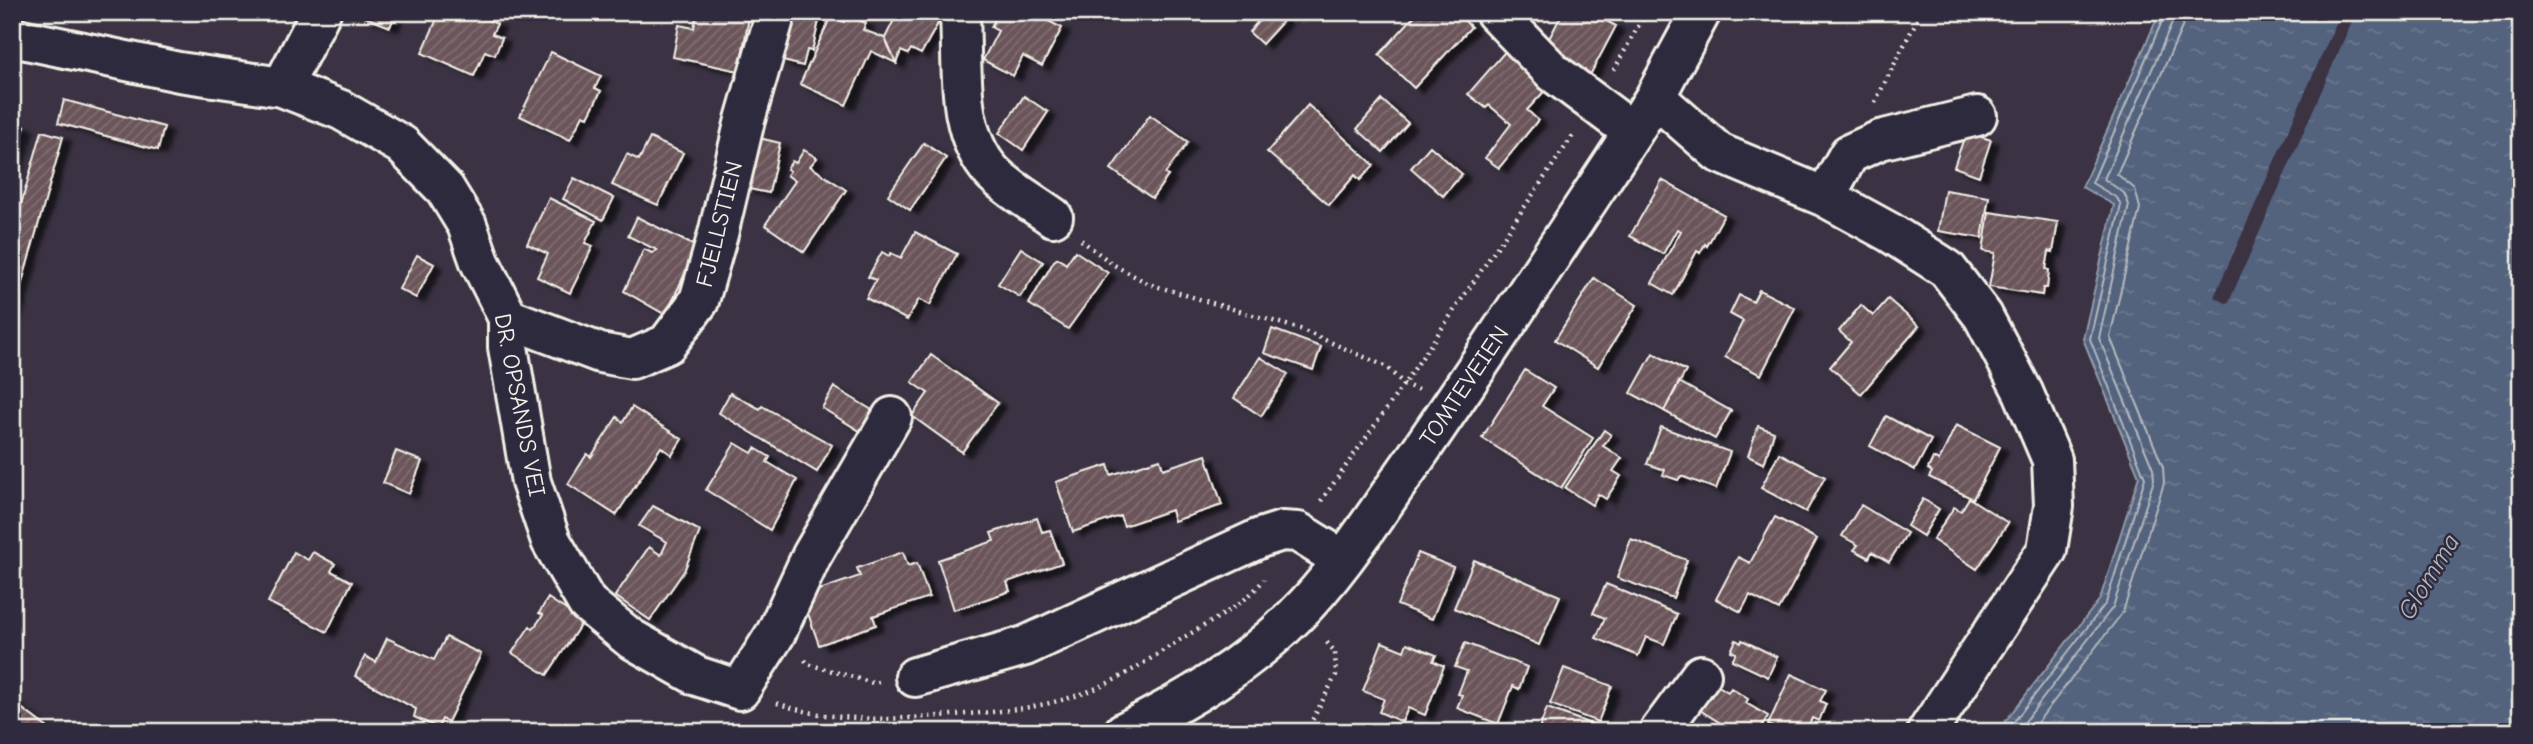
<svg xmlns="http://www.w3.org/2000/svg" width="2533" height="744" font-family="'Comic Neue',sans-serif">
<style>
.water{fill:url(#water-ripples);stroke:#939ba8;stroke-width:2}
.pier{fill:#3b3343}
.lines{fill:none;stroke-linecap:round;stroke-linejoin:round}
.shore{stroke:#b4b8bd;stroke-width:2}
.building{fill:url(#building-hatch);stroke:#f4f1e8;stroke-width:2;filter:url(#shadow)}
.minor-casing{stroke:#f4f1e8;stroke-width:44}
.path{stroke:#f4f1e8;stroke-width:4.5;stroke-dasharray:2 5;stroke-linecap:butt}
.minor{stroke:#2f2a3d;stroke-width:38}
.labels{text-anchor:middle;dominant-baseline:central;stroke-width:5;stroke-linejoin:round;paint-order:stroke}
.street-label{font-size:24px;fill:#f4f1e8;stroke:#2f2a3d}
.water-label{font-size:26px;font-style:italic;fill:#b4b8bd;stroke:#2f2a3d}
</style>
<defs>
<pattern id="water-ripples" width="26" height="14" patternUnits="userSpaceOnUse" patternTransform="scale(1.75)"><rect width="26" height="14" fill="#53627d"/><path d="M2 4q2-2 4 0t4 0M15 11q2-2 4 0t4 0" fill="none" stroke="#6c798f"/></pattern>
<pattern id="building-hatch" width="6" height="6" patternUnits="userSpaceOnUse" patternTransform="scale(1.75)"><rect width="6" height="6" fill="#6b555a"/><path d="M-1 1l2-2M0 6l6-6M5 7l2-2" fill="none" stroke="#816e72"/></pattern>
<filter id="shadow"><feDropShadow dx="8" dy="4.5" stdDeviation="2" flood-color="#0009"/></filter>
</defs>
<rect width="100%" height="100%" fill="#3b3343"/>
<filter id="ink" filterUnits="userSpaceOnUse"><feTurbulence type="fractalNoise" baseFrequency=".0143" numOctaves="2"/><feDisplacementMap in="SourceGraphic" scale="14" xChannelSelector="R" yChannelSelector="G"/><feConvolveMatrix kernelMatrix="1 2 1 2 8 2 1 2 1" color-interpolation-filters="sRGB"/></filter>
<g filter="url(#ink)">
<path class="water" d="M2160,12h361v720h-524l103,-133 39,-123 -56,-137 31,-134 -32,-18z"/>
<path class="pier" d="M2341,12h15l-128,292 -14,-7z"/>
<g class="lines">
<path class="shore" d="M2006,732l100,-129 39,-125 -55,-139 31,-134 -4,-7 -25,-15 74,-171
M2017,732l96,-125 41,-127 -1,-11 -54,-131 30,-133 -5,-12 -20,-14 69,-158 2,-9
M2030,732l93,-120 41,-129 -1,-16 -53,-130 30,-129 -5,-19 -18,-15 66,-149 2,-13"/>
</g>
<path class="building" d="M352,12h44l-6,15z
M440,12h31l26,12 -5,10 10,4 -7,17 -10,-4 -11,25 -52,-23z
M697,12h53l-11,59 -66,-14 6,-32 15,3z
M788,12h33l-9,39 -5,-1 -4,16 -24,-6z
M893,12h39l9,6 -20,36 -10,-5 -3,5 -7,-3 -5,12 -11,-25 12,-24z
M998,12h33l31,16 -20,38 -19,-10 -10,20 -30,-16 15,-29 -7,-4z
M1266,12h10l8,8 -22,24 -13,-12z
M1418,12h38l15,15 -57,61 -35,-33z
M1563,12h26l27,14 -26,49 -47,-25z
M847,15l19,8 -3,7 22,8 11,25 -25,-12 -25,54 -46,-21 31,-68 13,6z
M1510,46l41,38 -24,26 11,10 -39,48 -14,-10 26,-34 -22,-19 -3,3 -18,-14z
M551,52l50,24 -6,12 6,3 -13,26 -5,-2 -13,25 -50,-24z
M1024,96l24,16 -25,38 -24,-17z
M64,100l100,27 -6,23 -100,-27z
M1382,100l26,23 -25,29 -26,-23z
M1308,105l66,60 -14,15 -5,-5 -26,30 -62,-53z
M1150,115l38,27 -23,32 3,2 -16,22 -41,-29z
M12,122l13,4 -13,46z
M42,131l21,6 -51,181v-82z
M1966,132l25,8 -12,36 -25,-9z
M755,137l25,6 -11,50 -25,-5z
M650,138l33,15 -25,52 -46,-20 15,-31 12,6z
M924,143l22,15 -36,52 -22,-15z
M1430,146l32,28 -19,22 -32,-28z
M804,150l13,8 -7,8 36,24 -42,62 -39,-27 30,-44 -8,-6 3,-4 -3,-2 5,-8 4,2z
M574,178l40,20 -11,22 -40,-21z
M1662,180l62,35 -17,31 -2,-2 -5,9 -3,-2 -24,44 -21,-12 29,-52 -4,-2 -14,25 -33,-18z
M1945,190l44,7 -7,41 -44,-7z
M549,198l47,23 -11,22 8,3 -23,47 -33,-16 11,-23 -21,-10z
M1989,212l69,10 -5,30 -4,-1 -3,18 3,1 -2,18h-4l-1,7 -53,-8 6,-34 -12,-2z
M637,217l60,30 -31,68 -42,-24 20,-42 8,4 5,-3 -29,-14z
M915,232l42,22 -27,51 -11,-6 -12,21 -41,-22 10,-18 -8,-3 14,-25 7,4 2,-3 10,5z
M1021,248l22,14 -23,35 -22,-13z
M1075,251l33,22 -40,56 -39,-25 25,-43 4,-3 8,6z
M417,255l17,9 -18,34 -17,-9z
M1594,278l43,27 -39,62 -43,-27z
M1759,290l36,18 -34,67 -36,-18 18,-36 -13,-7 9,-19 14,7z
M1888,299l31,27 -58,68 -31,-27 21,-25 -12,-11 22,-26 12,11z
M1272,329l49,18 -8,23 -49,-17z
M1653,353l33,18 -22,40 -33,-18z
M931,355l67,48 -36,49 -50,-36 16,-23 -16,-11z
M1260,357l28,17 -27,42 -27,-18z
M1525,370l29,18 -12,18 51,32 -32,50 -79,-50z
M1679,382l52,29 -16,28 -51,-28z
M834,387l38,23 -12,21 -38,-23z
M730,393l30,16 2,-3 70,39 -15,27 -98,-59z
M632,407l50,32 -10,16 -11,-8 -45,68 -48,-31 19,-30 4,3 26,-40 6,5z
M1886,416l45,24 -16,30 -45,-24z
M1956,425l44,22 -27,52 -44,-22 3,-5 -4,-3 5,-11 6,3z
M1758,426l16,6 -10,32 -16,-8z
M1661,427l69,25 -14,37 -35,-13 -3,4 -15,-5 2,-5 -18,-6z
M1604,430l7,5 -8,11 19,12 -9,13 8,5 -15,23 -8,-5 -6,11 -27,-17z
M735,443l17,10 3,-5 15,9 -3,5 30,18 -27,50 -64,-40z
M396,451l26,10 -13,33 -26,-11z
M1779,453l46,24 -19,35 -45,-24z
M1206,455l16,50 -48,16 -3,-11 -47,16 -4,-10 -47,16 -17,-50 52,-17 3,10 49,-16 3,10z
M1969,498l39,25 -31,46 -44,-29 21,-33 7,4z
M1923,499l16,10 -16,27 -16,-10z
M1861,505l46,28 -18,29 -17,-10 -3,6 -15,-8 4,-5 -16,-9z
M653,506l47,25 -16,40 -34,49 -35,-24 34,-49 12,8 6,-13 -28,-16z
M1775,517l42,22 -38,71 -29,-15 -9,17 -25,-13 22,-42 12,6z
M1037,518l5,14 8,-2 12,33 -55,19 3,9 -56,19 -16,-50 56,-19 -3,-8z
M1631,539l56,21 -14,38 -56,-20z
M294,552l14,8 5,-8 22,12 -4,7 21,11 -25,50 -59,-30z
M903,552l5,14 9,-3 12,34 -56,19 3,9 -57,20 -17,-49 58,-20 -3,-8z
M1418,553l35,14 -21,52 -35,-14z
M1474,560l86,36 -21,49 -85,-37z
M1606,584l71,30 -13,30 -18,-7 -8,19 -42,-18 9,-20 -12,-5z
M548,598l35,23 -36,54 -35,-22 18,-27 3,3 10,-14 -4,-2z
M446,637l35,17 -33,68 -6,-3 -4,9 -24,-11 2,-8 -61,-33 10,-20 11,6 11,-24 47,22z
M1736,640l5,3 1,-3 35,17 -9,20 -36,-17 4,-7 -5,-2z
M1382,642l22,9 3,-8 29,12 -3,6 11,5 -19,49 -17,-7 -6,14 -23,-10 5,-13 -21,-8z
M1465,643l62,24 -8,22 -6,-3 -15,38 -41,-16 5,-13 -4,-1 9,-23 -12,-4z
M1564,668l48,18 -14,36 -48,-18z
M1791,674l35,16 -6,11 6,3 -7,17 -7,-3 -6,14h-23l-15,-7z
M1706,678l22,14 3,-4 17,11 -2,4 22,13 -10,16h-23l-45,-28z
M12,701l41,31h-41z
M1547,708l41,15 11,6 -1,3h-60z"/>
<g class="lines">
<defs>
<path id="minor" d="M956,12l4,4c3,52 -5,115 32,156 16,17 42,31 61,45
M1495,12l59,61 79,59
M12,37l167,35 103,15 59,23 61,35 43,44 22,36 13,37 28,56v29l23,135 20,59 36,62 43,35 67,38 43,14 36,-57 36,-78 80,-138
M282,87l39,-75
M1655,97l64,56 106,44 64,35 58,37 36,47 40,76 29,68 2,46 -7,44 -120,182
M1825,197l24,-43 31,-14 97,-24
M508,318l92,35 32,6 35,-15 32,-43 19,-67 27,-114 31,-108
M915,677l110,-31 235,-108 22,-7 16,1 45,28
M1124,732c62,-31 121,-66 170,-115 46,-45 84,-107 122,-160 74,-107 145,-216 217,-325l22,-35 46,-85
M1659,732l42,-57"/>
</defs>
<use href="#minor" class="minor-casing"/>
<path class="path" d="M1614,70l32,-58
M1875,102l46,-90
M1081,240l33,25 35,19 151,45 85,37 19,18 14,6
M1321,501l83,-117 170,-250
M805,660l3,4 65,19 6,-1
M777,703c55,20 116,17 174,12 52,-3 106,-8 155,-31 28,-13 55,-33 82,-49 27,-16 58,-31 76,-56
M1306,732l30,-57 -1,-23 -11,-13"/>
<use href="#minor" class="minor"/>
</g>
</g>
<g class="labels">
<g class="street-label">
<text transform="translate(719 224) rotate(-76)">FJELLSTIEN</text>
<text transform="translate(1464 386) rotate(-56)">TOMTEVEIEN</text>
<text transform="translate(520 405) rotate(79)">DR. OPSANDS VEI</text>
</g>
<g class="water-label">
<text transform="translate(2429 577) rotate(-59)">Glomma</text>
</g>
</g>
<rect width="2533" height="744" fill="none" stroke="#2f2a3d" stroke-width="42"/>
<rect x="21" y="21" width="2491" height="702" fill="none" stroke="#f4f1e8" stroke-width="2.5" filter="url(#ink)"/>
</svg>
